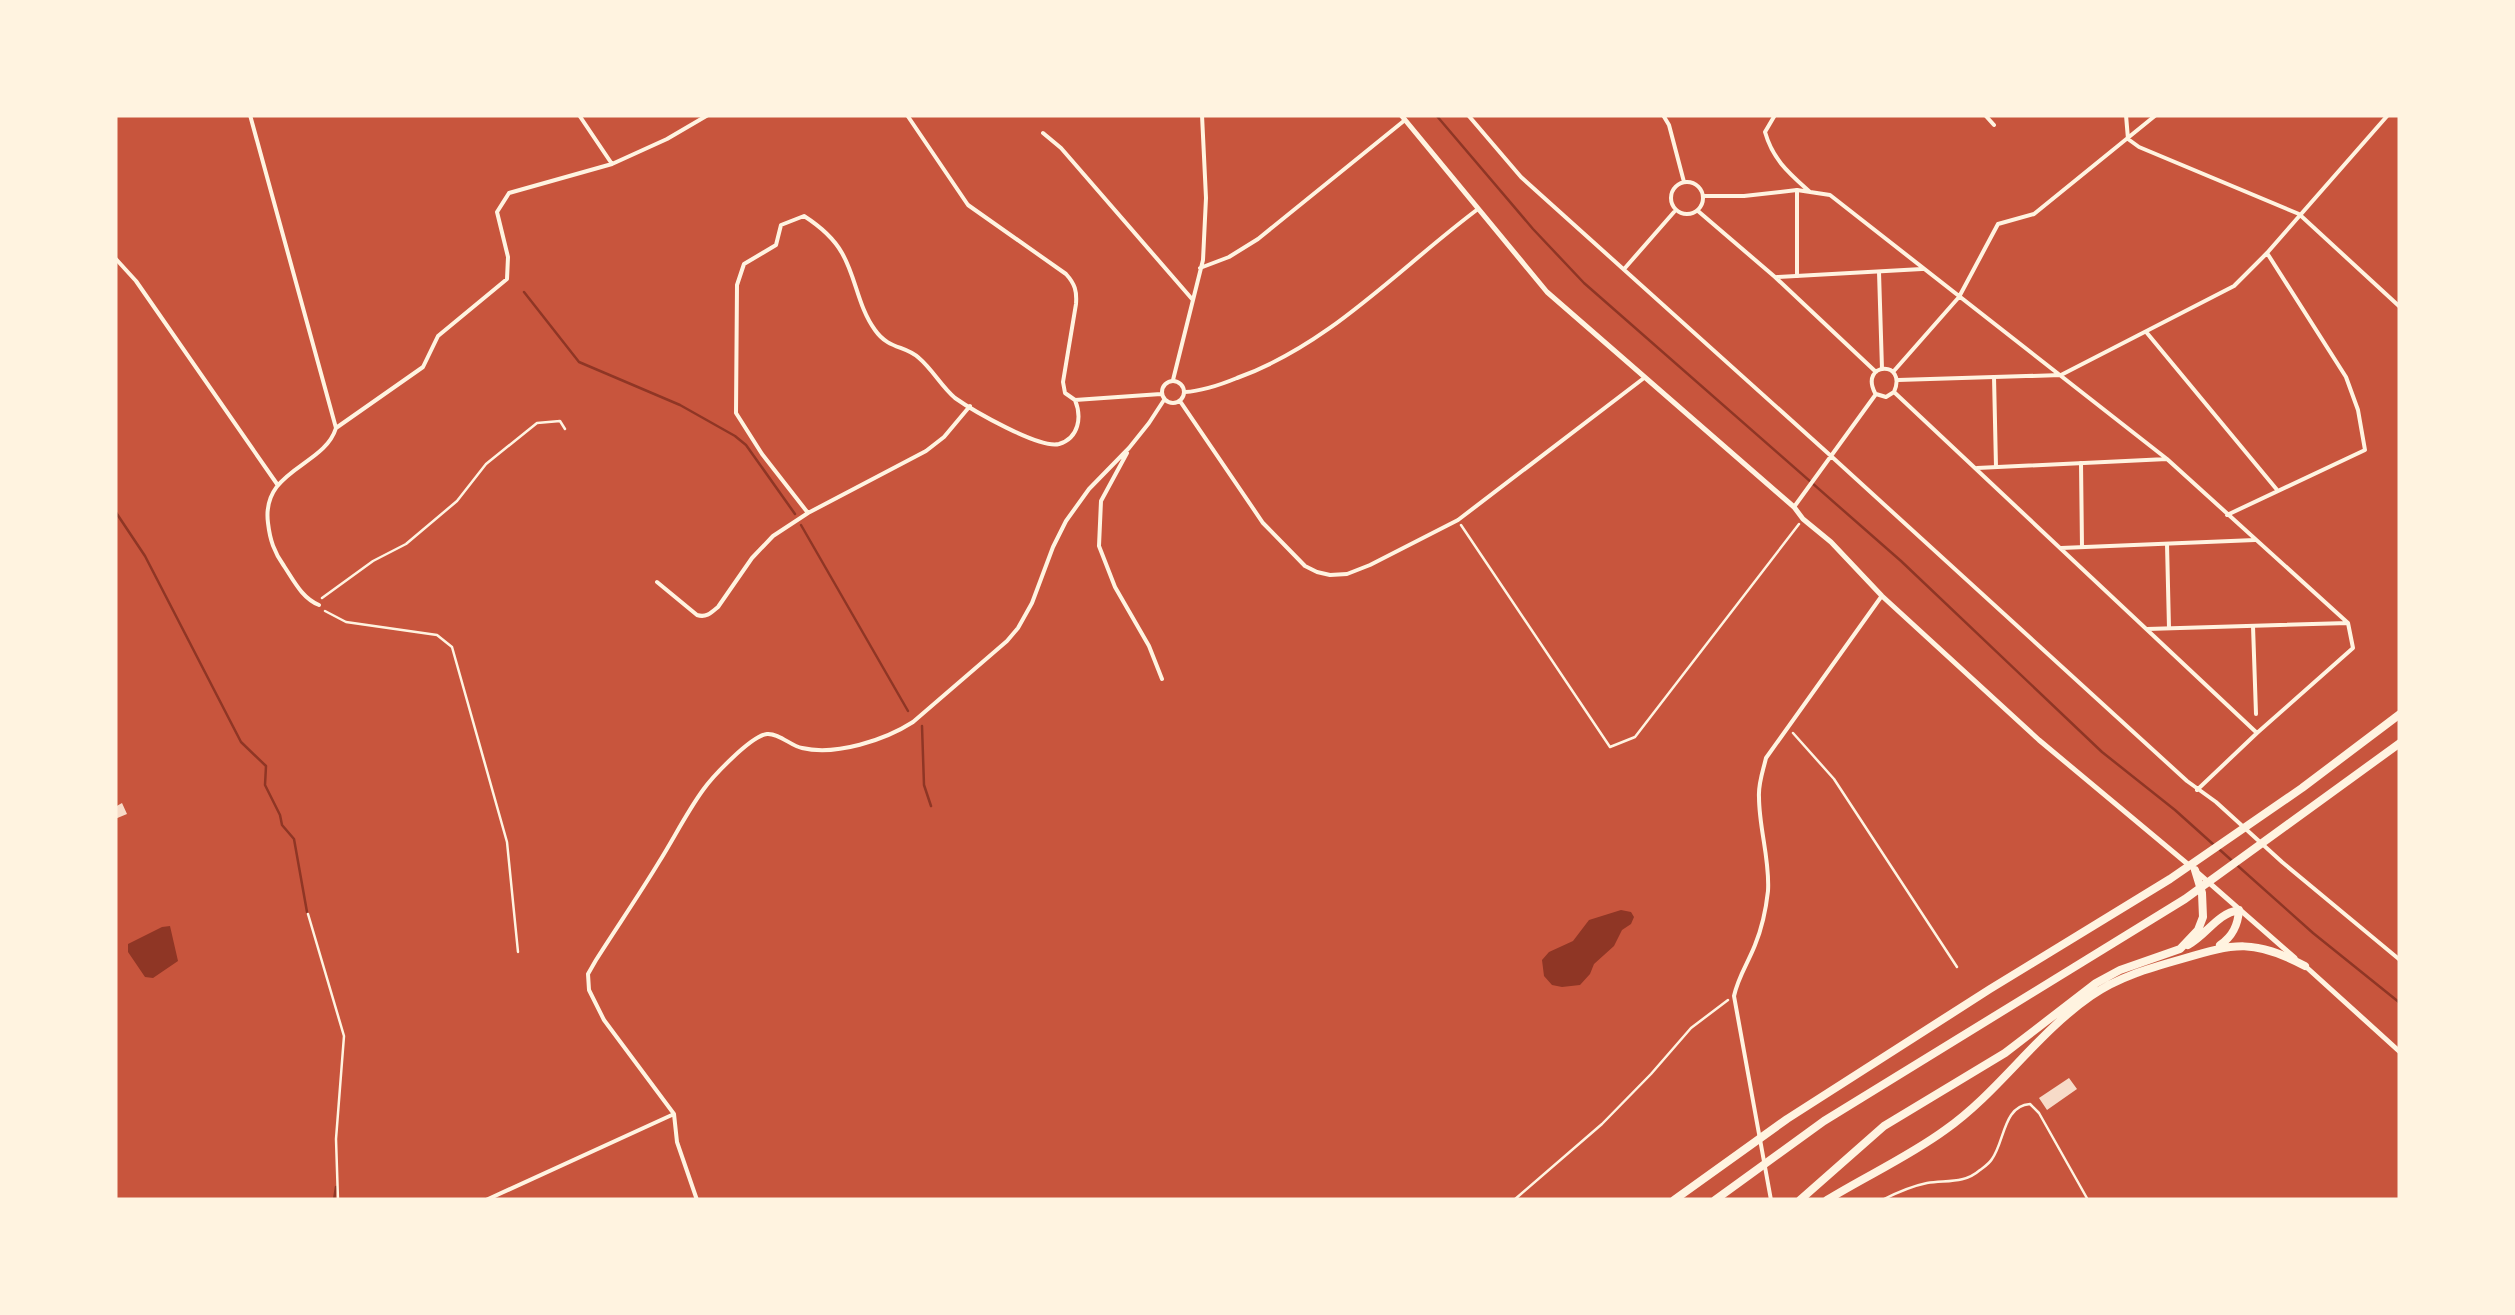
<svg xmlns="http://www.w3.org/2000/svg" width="2515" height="1315" font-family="'PT Sans Narrow',sans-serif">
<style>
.water{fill:#8f3625}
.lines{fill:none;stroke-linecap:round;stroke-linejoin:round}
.stream{stroke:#8f3625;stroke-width:2.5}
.building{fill:#f7dbc8}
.path{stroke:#fff3e0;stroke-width:2.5}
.pedestrian{stroke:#fff3e0;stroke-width:4}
.minor{stroke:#fff3e0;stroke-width:4}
.tertiary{stroke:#fff3e0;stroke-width:5}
.motorway{stroke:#fff3e0;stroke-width:8}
</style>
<rect width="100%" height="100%" fill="#c8553d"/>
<path class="water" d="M1621,910l10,2 3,5 -3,7 -9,6 -8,16 -20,18 -4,10 -10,11 -18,2 -10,-2 -8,-9 -2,-16 7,-8 24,-11 16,-21z
M170,926l8,35 -25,17 -8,-1 -17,-25v-8l34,-17z"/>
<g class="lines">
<path class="stream" d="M1436,115l97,114 51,54 317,278 201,191 73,58 39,35
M524,292l55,70 101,43 55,31 11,9 49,69
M115,511l30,45 96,186 25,24 -1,19 15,30 2,10 12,14 13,73
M801,525l107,186
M922,726l2,59 7,21
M2220,850l93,83 87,70
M334,1200l2,-13"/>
</g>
<path class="building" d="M122,803l5,11 -12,5v-12z
M2069,1078l8,11 -30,21 -8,-12z"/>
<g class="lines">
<path class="path" d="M1461,525l149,222 25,-10 164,-213
M322,598l51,-37 33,-17 51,-43 29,-37 51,-41 23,-2 5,8
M325,611l21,11 91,13 15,12 55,195 11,110
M1793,733l41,46 123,188
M308,914l36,122 -8,103 2,61
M1514,1200l88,-76 49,-50 40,-46 37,-28
M1882,1200c14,-7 30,-14 45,-17 20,-3 37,1 53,-13 4,-3 9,-6 12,-11 13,-18 11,-53 38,-55l9,9 49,87"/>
<path class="pedestrian" d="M1879,272l3,97
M1797,276v-86
M1994,377l2,90
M2081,463l1,84
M2167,544l2,84
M2253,626l3,88"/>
<path class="minor" d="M250,115l86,313c-12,39 -75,41 -68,95 2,17 6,29 16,43 10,15 18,32 35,39
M579,115l33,49
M907,115l61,90 98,69c9,10 11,17 10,30l-13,78 2,11 10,7 86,-6
M1468,115l53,62 310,279 356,325 29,21 66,60 118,98
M1663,115l6,10 15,57
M1775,115l-10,17c8,28 24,41 45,60
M1985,115l9,10
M2126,115l2,24 11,8 160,67 101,93
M1043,133l18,15 131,151
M1671 198a16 16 0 1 1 32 0a16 16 0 1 1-32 0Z
M1704,196h40l53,-6 33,5 337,264 181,164 5,25 -96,85 -60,57
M1698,211l77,66 101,95
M115,258l21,23 141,203
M1200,268l29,-11 29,-18 147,-119
M1625,268l49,-56
M1777,277l145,-8
M2147,333l131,158
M1893,372l66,-75 39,-73 36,-10 122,-99
M1173,380l30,-120 3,-62 -4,-83
M1898,380l163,-5 173,-89 33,-33 121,-138
M1162 392a11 11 0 1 1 22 0a11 11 0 1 1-22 0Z
M1185,392c18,-1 35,-7 52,-14 94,-34 162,-110 241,-169
M1894,392l363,341
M1875,393c-16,-31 33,-33 19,-1
M1876,394l10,3 8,-5
M1180,401l83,122 42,43 12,6 13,3 17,-1 23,-9 88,-45 186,-142
M336,428l87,-61 15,-31 69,-57 1,-22 -11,-45 12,-19 103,-29 55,-25 41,-24
M1127,453l-26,48 -2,45 16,41 34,59 13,33
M1977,468l190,-9
M1794,507l82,-113
M808,513l-46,-59 -26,-41 1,-128 7,-21 32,-19 5,-20 23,-9c14,9 29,21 38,37 14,24 16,54 33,77 14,20 30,15 44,28 14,12 22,28 36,40 17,12 84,51 104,46 20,-6 23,-27 16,-44
M2227,515l138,-65 -7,-40 -12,-33 -79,-124
M2061,548l194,-8
M657,582l40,33c9,3 14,-2 21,-8l34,-49 21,-22 35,-23 118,-62 18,-14 26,-31
M2147,629l201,-6
M486,1200l188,-86
M697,1200l-20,-58 -3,-28 -70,-94 -15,-30 -1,-16 8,-14c21,-33 43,-65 63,-98 15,-24 28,-50 44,-72 10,-14 48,-54 64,-56 12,-1 24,12 35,14 34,8 83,-8 111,-26l94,-81 11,-13 14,-25 21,-56 13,-26 23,-32 40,-41 20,-25 15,-23
M1771,1200l-37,-204c4,-19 14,-33 21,-51 7,-17 11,-36 13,-54 2,-32 -9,-62 -9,-94 -1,-13 4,-26 7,-39l115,-161"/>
<path class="tertiary" d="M1401,115l146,177 247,215 9,12 28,23 51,54 157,144 151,126
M2198,873l97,85
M2304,965l96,87"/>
<path class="motorway" d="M2188,945c20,-11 28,-31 51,-35 -1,15 -6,26 -19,35
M1674,1200l113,-81 203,-130 180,-110 132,-91 98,-74
M1715,1200l109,-79 361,-222 215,-156
M1800,1200l84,-74 121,-73 91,-70 24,-13 60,-21 18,-19 5,-13 -1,-24 -7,-23
M1827,1200c39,-24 81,-43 118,-70 54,-38 91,-96 146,-134 27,-19 59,-28 91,-37 53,-16 72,-20 123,7"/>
</g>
<rect width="2515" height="1315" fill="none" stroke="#fff3e0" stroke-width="235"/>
</svg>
